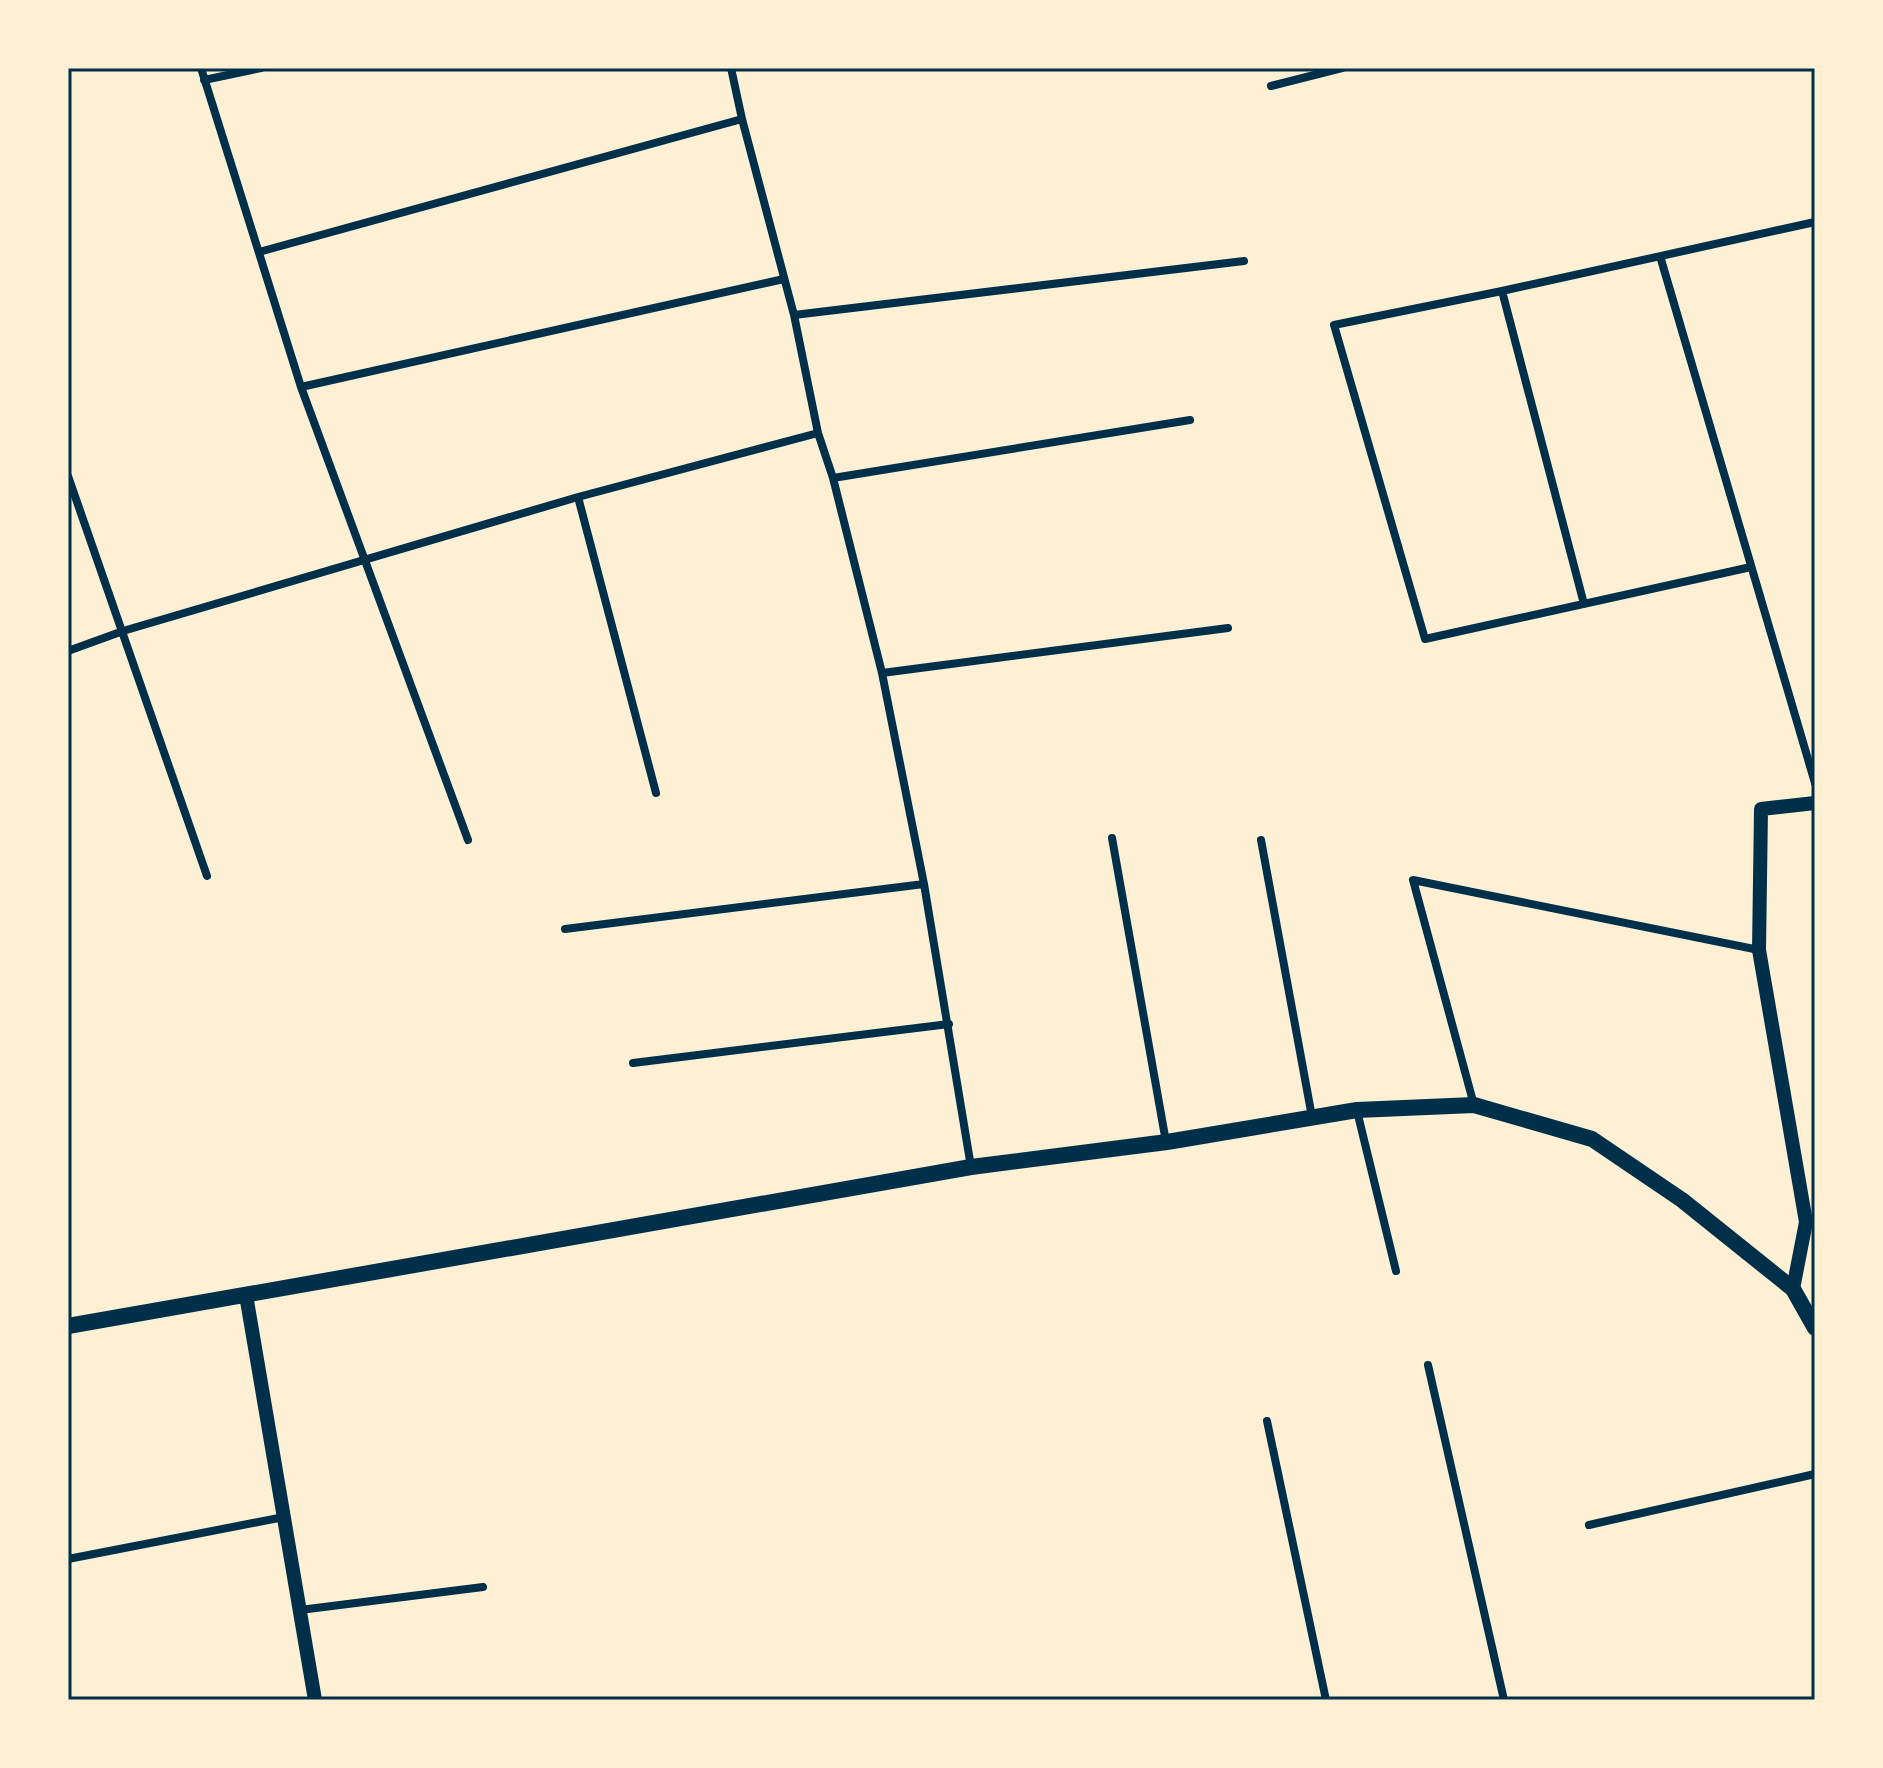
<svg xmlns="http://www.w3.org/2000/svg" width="1883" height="1768" font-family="'Fira Sans',sans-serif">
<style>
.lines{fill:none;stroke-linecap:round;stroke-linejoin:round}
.minor{stroke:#003049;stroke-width:8}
.tertiary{stroke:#003049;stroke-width:14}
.secondary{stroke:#003049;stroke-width:16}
.neatline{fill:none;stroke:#003049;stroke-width:3}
</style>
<rect width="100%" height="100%" fill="#fdf0d5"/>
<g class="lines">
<path class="minor" d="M201,68l100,319 167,453
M731,68l11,51 52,196 24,118 15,45 49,195 42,211 47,283
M204,80l57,-12
M1271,86l71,-18
M259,252l483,-133
M1660,256l155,527
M1502,291l82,313
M794,315l450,-54
M301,387l483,-108
M68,476l139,400
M833,478l357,-58
M578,497l78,296
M1751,567l-326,72 -91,-314 168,-34 313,-69
M68,651l55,-20 455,-134 240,-64
M882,673l346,-45
M1112,838l54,304
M1261,840l51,277
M565,929l359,-45
M633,1063l316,-39
M1474,1105l-61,-225 346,70
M1357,1111l39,160
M1428,1365l76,335
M1267,1421l59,279
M1589,1525l226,-51
M68,1559l216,-42
M300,1610l183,-23"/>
<path class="tertiary" d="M1793,1289l13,-67 -47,-272 2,-141 54,-6
M246,1295l69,405"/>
<path class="secondary" d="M68,1326l903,-159 196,-25 190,-32 117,-5 118,34 90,61 111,89 22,39"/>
</g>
<rect width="1883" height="1768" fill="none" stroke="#fdf0d5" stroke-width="140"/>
<rect x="70" y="70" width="1743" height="1628" class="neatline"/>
</svg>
